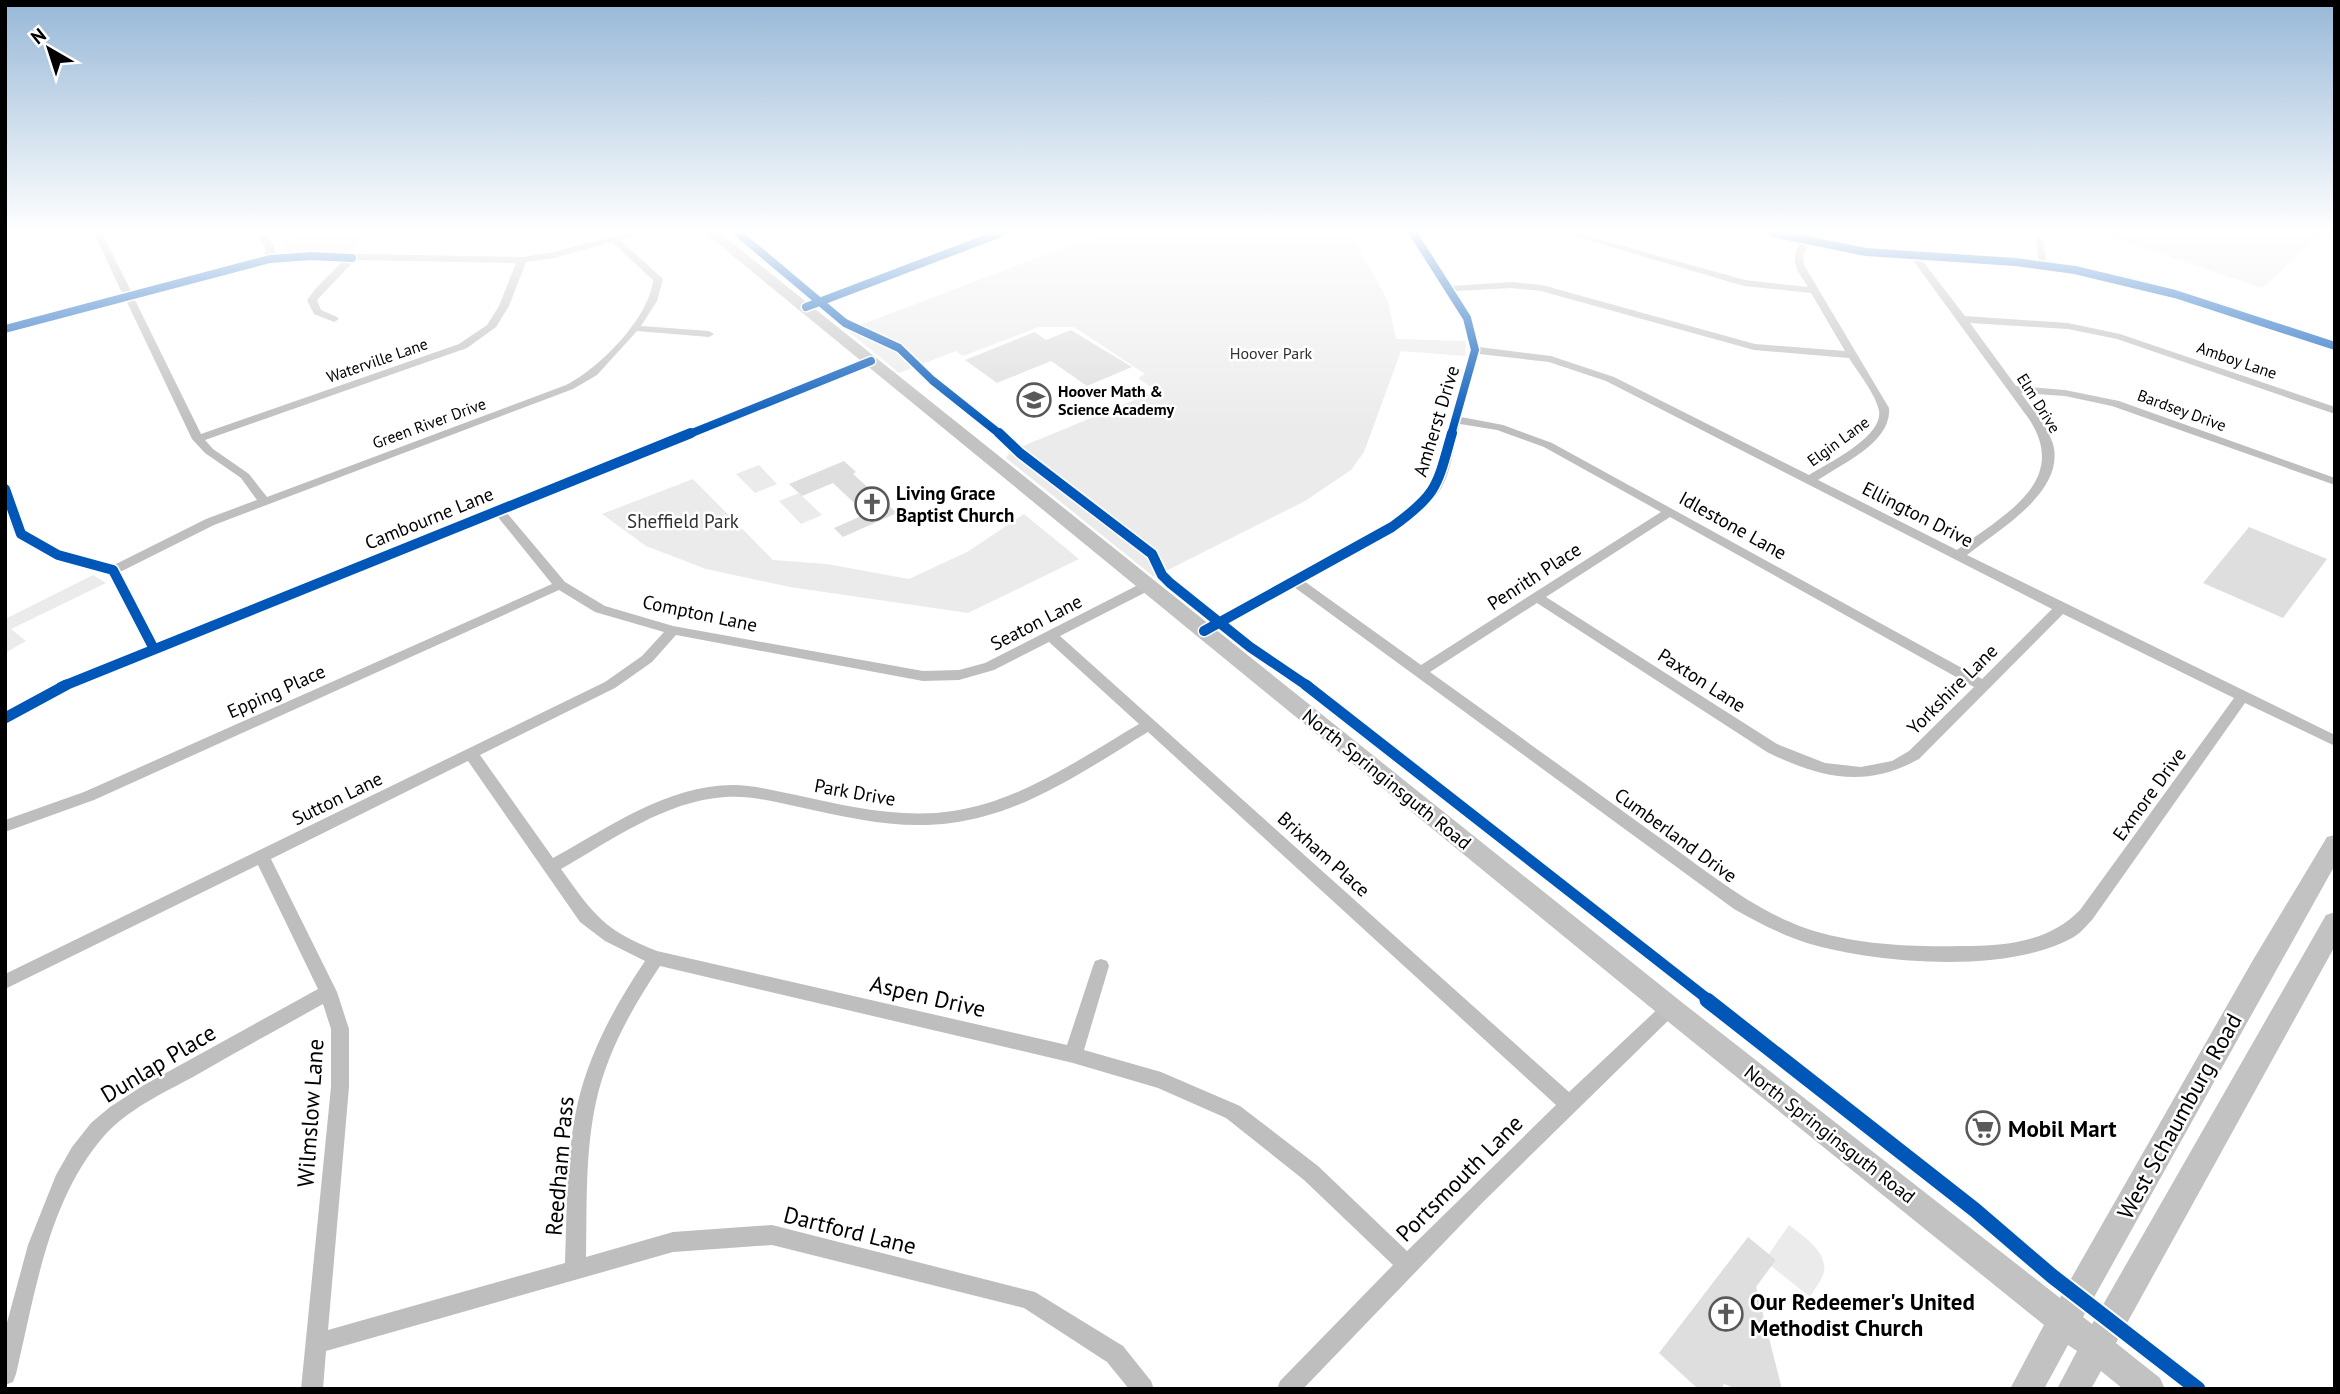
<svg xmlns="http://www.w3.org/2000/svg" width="2340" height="1394" font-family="'PT Sans',sans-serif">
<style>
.green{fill:#ebebeb}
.building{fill:#dedede}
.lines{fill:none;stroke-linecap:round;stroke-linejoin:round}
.street{fill:#bebebe;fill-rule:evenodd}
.secondary{fill:#c2c2c2;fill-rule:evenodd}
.cycleway-far3-casing{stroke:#fff;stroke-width:11}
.cycleway-far2-casing{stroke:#fff;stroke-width:13}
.cycleway-far1-casing{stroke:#fff;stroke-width:16}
.cycleway-casing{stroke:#fff;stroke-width:19}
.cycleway-far3{stroke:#0057b8;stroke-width:8}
.cycleway-far2{stroke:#0057b8;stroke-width:10}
.cycleway-far1{stroke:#0057b8;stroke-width:11}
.cycleway{stroke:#0057b8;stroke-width:15}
.labels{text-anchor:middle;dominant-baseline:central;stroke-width:5;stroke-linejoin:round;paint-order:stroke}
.far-park-label{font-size:16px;fill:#313131;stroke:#fff}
.far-street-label{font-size:16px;fill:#000;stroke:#fff}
.far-poi-label{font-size:16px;font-weight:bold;fill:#000;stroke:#fff;text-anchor:start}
.street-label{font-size:19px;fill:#000;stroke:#fff}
.poi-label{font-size:19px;font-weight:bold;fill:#000;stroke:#fff;text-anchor:start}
.park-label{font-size:19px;fill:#313131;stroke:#fff}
.near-street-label{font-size:23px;fill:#000;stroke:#fff}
.near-poi-label{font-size:23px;font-weight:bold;fill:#000;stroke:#fff;text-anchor:start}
</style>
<rect width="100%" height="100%" fill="#fff"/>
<path class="green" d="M313,233h55l-20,19 -63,1 -1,-12z
M1102,233h248l38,68 8,38 70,2 -1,15 -64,-5 -37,101 -13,18 -46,31 -151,76 -148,-119 5,-7 145,-60 -18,-13 7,-4 -71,-47h-35l-76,29 -7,-5 -57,22 -52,-43z
M2100,233h235v7l-16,-3 -57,51z
M759,465l18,19 -22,9 -19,-19z
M693,479l80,81 54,4 82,15 60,-28 55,-37 55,45 -111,54 -178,-26 -84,-18 -60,-23 -44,-32z
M799,493l23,22 -21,9 -22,-23z
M93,575l13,8 -95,46 15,12 -21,12v-34z
M1789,1225c13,10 39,27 35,47 -2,8 -10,18 -14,25l-39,-31 5,-6 -7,-6z"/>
<path class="building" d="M1071,330l61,37 -45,19 -36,-25 -54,22 -32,-23 70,-28 11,8z
M844,461l12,11 -3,2 44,39 -54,24 -9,-9 32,-14 -33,-31 -31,13 -13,-12z
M2249,527l78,32 -44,59 -80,-35z
M1748,1237l28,23 -20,27 26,102h-45l-13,-5 -3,5h-23l-39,-36z"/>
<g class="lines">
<path class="street" d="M94,233h8l30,60 133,-36v-9l-8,-15h8l10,15v8l36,-3 211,4 32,-5 73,-19h14l-21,7 43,39 -6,22 -16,25 68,5 5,3 -5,3 -72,-6 -40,44 -24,14 -359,136 -94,47 37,71 334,-134 2,-3h6l372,-148 4,1v4l-369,149 59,70 40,24 68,20 250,45 36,-1 26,-7 157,-80h10l1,3 -1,3 -92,47 509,456 95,-89 6,-3 6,3 3,5 -3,5 -193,189 -180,187h-26l3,-8 113,-116 -89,-85 -78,-62 -68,-30 -85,-25 -413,-97c-28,42 -53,86 -64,136 -11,50 -9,103 -10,155l87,-25 99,-7 263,67 88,54 28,35 3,8h-25l-22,-27 -83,-54 -252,-63 -99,7 -347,99 -3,38h-22l30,-302v-58l-8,-25c-43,24 -87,48 -130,73 -30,16 -66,33 -89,59 -56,64 -69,158 -88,238l-3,8 -8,3v-55l23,-85 28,-70 16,-28 19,-24 19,-16 34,-22 174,-96 -60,-124 -253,124v-15l600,-292 37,-26 22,-24 -69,-20 -36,-22 -465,210 -89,32v-12l79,-28 468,-208 -55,-68 -434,175 -58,32v-12l48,-26 93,-38 -38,-74c-29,-8 -67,-15 -90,-36 -11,-10 -13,-38 -13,-51l6,3 15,43 36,20 50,14 94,-47 51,-19 -16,-22 -36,-25 -13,-14 -66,-139 -121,32v-6l118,-31zM612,242l41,38c-3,37 -54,89 -87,105l-299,112 -18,-23 -36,-25 -8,-9 262,-92 29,-21 13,-21 17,-44 28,-4zM311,259h34l-29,29 -9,12 7,14 20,8 5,-3 -2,-2 -16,-7 -4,-10 38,-40 161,3 -17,43 -12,19 -28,19 -258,90 -67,-136 136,-36zM676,635l247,46 36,-1 35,-10 55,-28 90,82c-58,34 -118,77 -186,87 -53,8 -106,-5 -157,-16 -21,-4 -42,-10 -63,-10 -66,0 -125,43 -180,73l-73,-103 135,-67 37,-26zM1148,732l408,373 -149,146 -89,-85 -78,-60 -79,-34 -77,-22 25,-84 -2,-5 -6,-2 -6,2 -2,5 -26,79 -410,-94c-52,-20 -64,-37 -96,-82 51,-29 104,-68 164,-72 25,-2 50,5 74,10 50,11 101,23 152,16 73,-9 136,-54 197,-91zM468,761l112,161 25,19 40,20c-29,43 -55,90 -67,141 -12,52 -11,107 -13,161l-237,67 21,-243v-58l-12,-37 -66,-133z
M993,233h12l-196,76 -8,-2z
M1409,233h8l34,53 60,-4 31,3 213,59 90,7 -34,-58 -67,-7 -181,-53h13l169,47 63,7c-13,-21 -19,-25 -6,-48h6l1,2 -6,15 1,9 85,143c3,34 -46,55 -71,72l139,70c44,-34 114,-67 72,-131l-117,-160v-4h6l47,61 103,7 52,11 215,73v7l-218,-75 -49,-10 -98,-6 46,63 49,4 54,11 216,77v7l-223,-79 -47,-10 -44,-3c11,16 26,32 32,51 13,48 -55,86 -86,111l368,180v11l-90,-43 -153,217c-6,6 -12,14 -20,18 -65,36 -195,26 -265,5 -25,-8 -50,-21 -73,-34l-440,-322 -85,47h-10l-2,-3 2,-3 189,-104 29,-21 14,-18 39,-135 -8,-32zM1511,288l30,3 213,59 95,8c8,13 28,38 30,53 4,26 -51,52 -70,64l-195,-98 -63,-21 -72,-9 -7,-29 -17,-27zM1479,354l70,8 57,19 446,228 -70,70 -430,-236 -49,-18 -42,-8zM1460,424l37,6 47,17 117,65 -240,153 -117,-84c40,-22 115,-54 138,-94 9,-16 13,-45 18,-63zM1670,517l304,170 -65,64 -17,10 -31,6 -36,-4 -48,-19 -231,-147zM1537,603l230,149c53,26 98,37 152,7l144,-145 171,84 -154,212c-31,32 -74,36 -118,36 -51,1 -107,-1 -157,-18 -56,-20 -103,-61 -152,-95 -74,-54 -148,-107 -223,-161z
M2036,237l7,2 4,28 -8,-2z"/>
<path class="secondary" d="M705,233h15l959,767 381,298 193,-338 74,-123 8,-2v30l-252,452 9,7 234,-409 9,-3v34l-219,397 44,35 5,11h-42l-22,-18 -10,18h-34l20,-38 -9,-6 -24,44h-34l34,-64 -383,-309z
M1765,233c37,-1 70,13 106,15 67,5 135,7 202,18 89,14 176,47 262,75v9l-165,-53 -95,-23 -60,-8 -149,-10 -94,-19z"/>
<defs>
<path id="cycleway-far3" d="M738,233l107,90 54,25 33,32 69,55
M1413,233l54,85 8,32 -24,85
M1772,233l94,19 149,10 60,8 100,24 160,52
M806,307l195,-74
M5,329l265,-70 41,-3 41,2
M687,435l184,-74"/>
<path id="cycleway-far2" d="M999,433l21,20 132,101 10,21 8,8 80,64 59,40
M5,489l16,45 37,21 55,15 41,79
M1204,631l188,-104c46,-33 45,-41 60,-94
M61,687l630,-254"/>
<path id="cycleway-far1" d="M1306,685l404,316
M5,718l61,-33"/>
<path id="cycleway" d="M1707,1000l268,210 77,66 146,113"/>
</defs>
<use href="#cycleway-far3" class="cycleway-far3-casing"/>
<use href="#cycleway-far2" class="cycleway-far2-casing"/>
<use href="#cycleway-far1" class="cycleway-far1-casing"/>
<use href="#cycleway" class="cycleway-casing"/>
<use href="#cycleway-far3" class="cycleway-far3"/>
<use href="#cycleway-far2" class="cycleway-far2"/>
<use href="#cycleway-far1" class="cycleway-far1"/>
<use href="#cycleway" class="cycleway"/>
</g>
<linearGradient id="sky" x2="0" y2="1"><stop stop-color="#97b8d7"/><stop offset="0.54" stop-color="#fff"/><stop offset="1" stop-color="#fff" stop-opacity="0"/></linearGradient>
<rect width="2340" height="428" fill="url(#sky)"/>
<defs>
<symbol id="school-ring" viewBox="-11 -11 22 22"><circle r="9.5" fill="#fff" stroke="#595959" stroke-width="1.5"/><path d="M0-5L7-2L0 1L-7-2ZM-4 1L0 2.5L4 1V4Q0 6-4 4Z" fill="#595959"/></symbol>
<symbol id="church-ring" viewBox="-11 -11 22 22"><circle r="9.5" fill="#fff" stroke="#595959" stroke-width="1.5"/><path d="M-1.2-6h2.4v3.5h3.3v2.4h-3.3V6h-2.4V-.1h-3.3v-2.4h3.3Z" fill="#595959"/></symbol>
<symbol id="supermarket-ring" viewBox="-11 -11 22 22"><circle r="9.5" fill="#fff" stroke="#595959" stroke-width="1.5"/><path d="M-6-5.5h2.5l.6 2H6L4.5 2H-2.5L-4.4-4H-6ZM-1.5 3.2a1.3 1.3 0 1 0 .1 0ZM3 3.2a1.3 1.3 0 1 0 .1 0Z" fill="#595959"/></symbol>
</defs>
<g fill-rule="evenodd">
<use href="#school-ring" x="1015" y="381" width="38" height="38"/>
<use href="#church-ring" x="853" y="485" width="38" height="38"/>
<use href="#supermarket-ring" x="1964" y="1109" width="38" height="38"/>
<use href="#church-ring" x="1707" y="1295" width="38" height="38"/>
</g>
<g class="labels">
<g class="far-park-label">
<text x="1271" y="353">Hoover Park</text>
</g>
<g class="far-street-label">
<text transform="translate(377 360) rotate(-19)">Waterville Lane</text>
<text transform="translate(2237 360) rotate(19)">Amboy Lane</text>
<text transform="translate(2039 403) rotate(58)">Elm Drive</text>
<text transform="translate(2182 410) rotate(20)">Bardsey Drive</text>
<text transform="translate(429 423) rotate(-20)">Green River Drive</text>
<text transform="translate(1838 441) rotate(-36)">Elgin Lane</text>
</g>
<g class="far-poi-label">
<text x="1058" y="391">Hoover Math &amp;<tspan x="1058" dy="18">Science Academy</tspan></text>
</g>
<g class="street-label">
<text transform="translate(1436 421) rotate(-73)">Amherst Drive</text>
<text transform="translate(1918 514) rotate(27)">Ellington Drive</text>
<text transform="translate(429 518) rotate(-22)">Cambourne Lane</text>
<text transform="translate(1733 525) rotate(29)">Idlestone Lane</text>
<text transform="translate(1534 576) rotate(-33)">Penrith Place</text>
<text transform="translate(700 613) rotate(12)">Compton Lane</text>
<text transform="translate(1036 622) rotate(-27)">Seaton Lane</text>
<text transform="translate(1702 680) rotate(33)">Paxton Lane</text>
<text transform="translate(1952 689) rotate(-45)">Yorkshire Lane</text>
<text transform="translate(276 691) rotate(-24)">Epping Place</text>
<text transform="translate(1387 779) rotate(39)">North Springinsguth Road</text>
<text transform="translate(855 792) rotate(10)">Park Drive</text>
<text transform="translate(2149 794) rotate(-54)">Exmore Drive</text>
<text transform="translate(337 798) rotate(-26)">Sutton Lane</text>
<text transform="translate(1676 835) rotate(36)">Cumberland Drive</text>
<text transform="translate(1324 854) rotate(42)">Brixham Place</text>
<text transform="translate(1830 1134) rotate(38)">North Springinsguth Road</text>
</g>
<g class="poi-label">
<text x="896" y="493">Living Grace<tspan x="896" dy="22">Baptist Church</tspan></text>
</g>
<g class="park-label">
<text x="683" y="521">Sheffield Park</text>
</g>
<g class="near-street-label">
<text transform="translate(928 996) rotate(13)">Aspen Drive</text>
<text transform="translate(158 1063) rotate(-31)">Dunlap Place</text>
<text transform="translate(310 1113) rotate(-86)">Wilmslow Lane</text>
<text transform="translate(2179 1116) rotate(-61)">West Schaumburg Road</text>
<text transform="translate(559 1166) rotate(-85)">Reedham Pass</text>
<text transform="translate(1459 1178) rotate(-45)">Portsmouth Lane</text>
<text transform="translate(850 1230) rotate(14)">Dartford Lane</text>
</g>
<g class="near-poi-label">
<text x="2008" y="1128">Mobil Mart</text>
<text x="1750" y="1301">Our Redeemer's United<tspan x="1750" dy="26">Methodist Church</tspan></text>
</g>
</g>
<rect width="2340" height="1394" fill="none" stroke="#000000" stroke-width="14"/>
<g transform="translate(49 49) rotate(321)" stroke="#ffffff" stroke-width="5" paint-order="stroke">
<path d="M0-5L12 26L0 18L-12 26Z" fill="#000000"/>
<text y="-10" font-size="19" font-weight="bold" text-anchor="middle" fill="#000000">N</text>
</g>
</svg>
